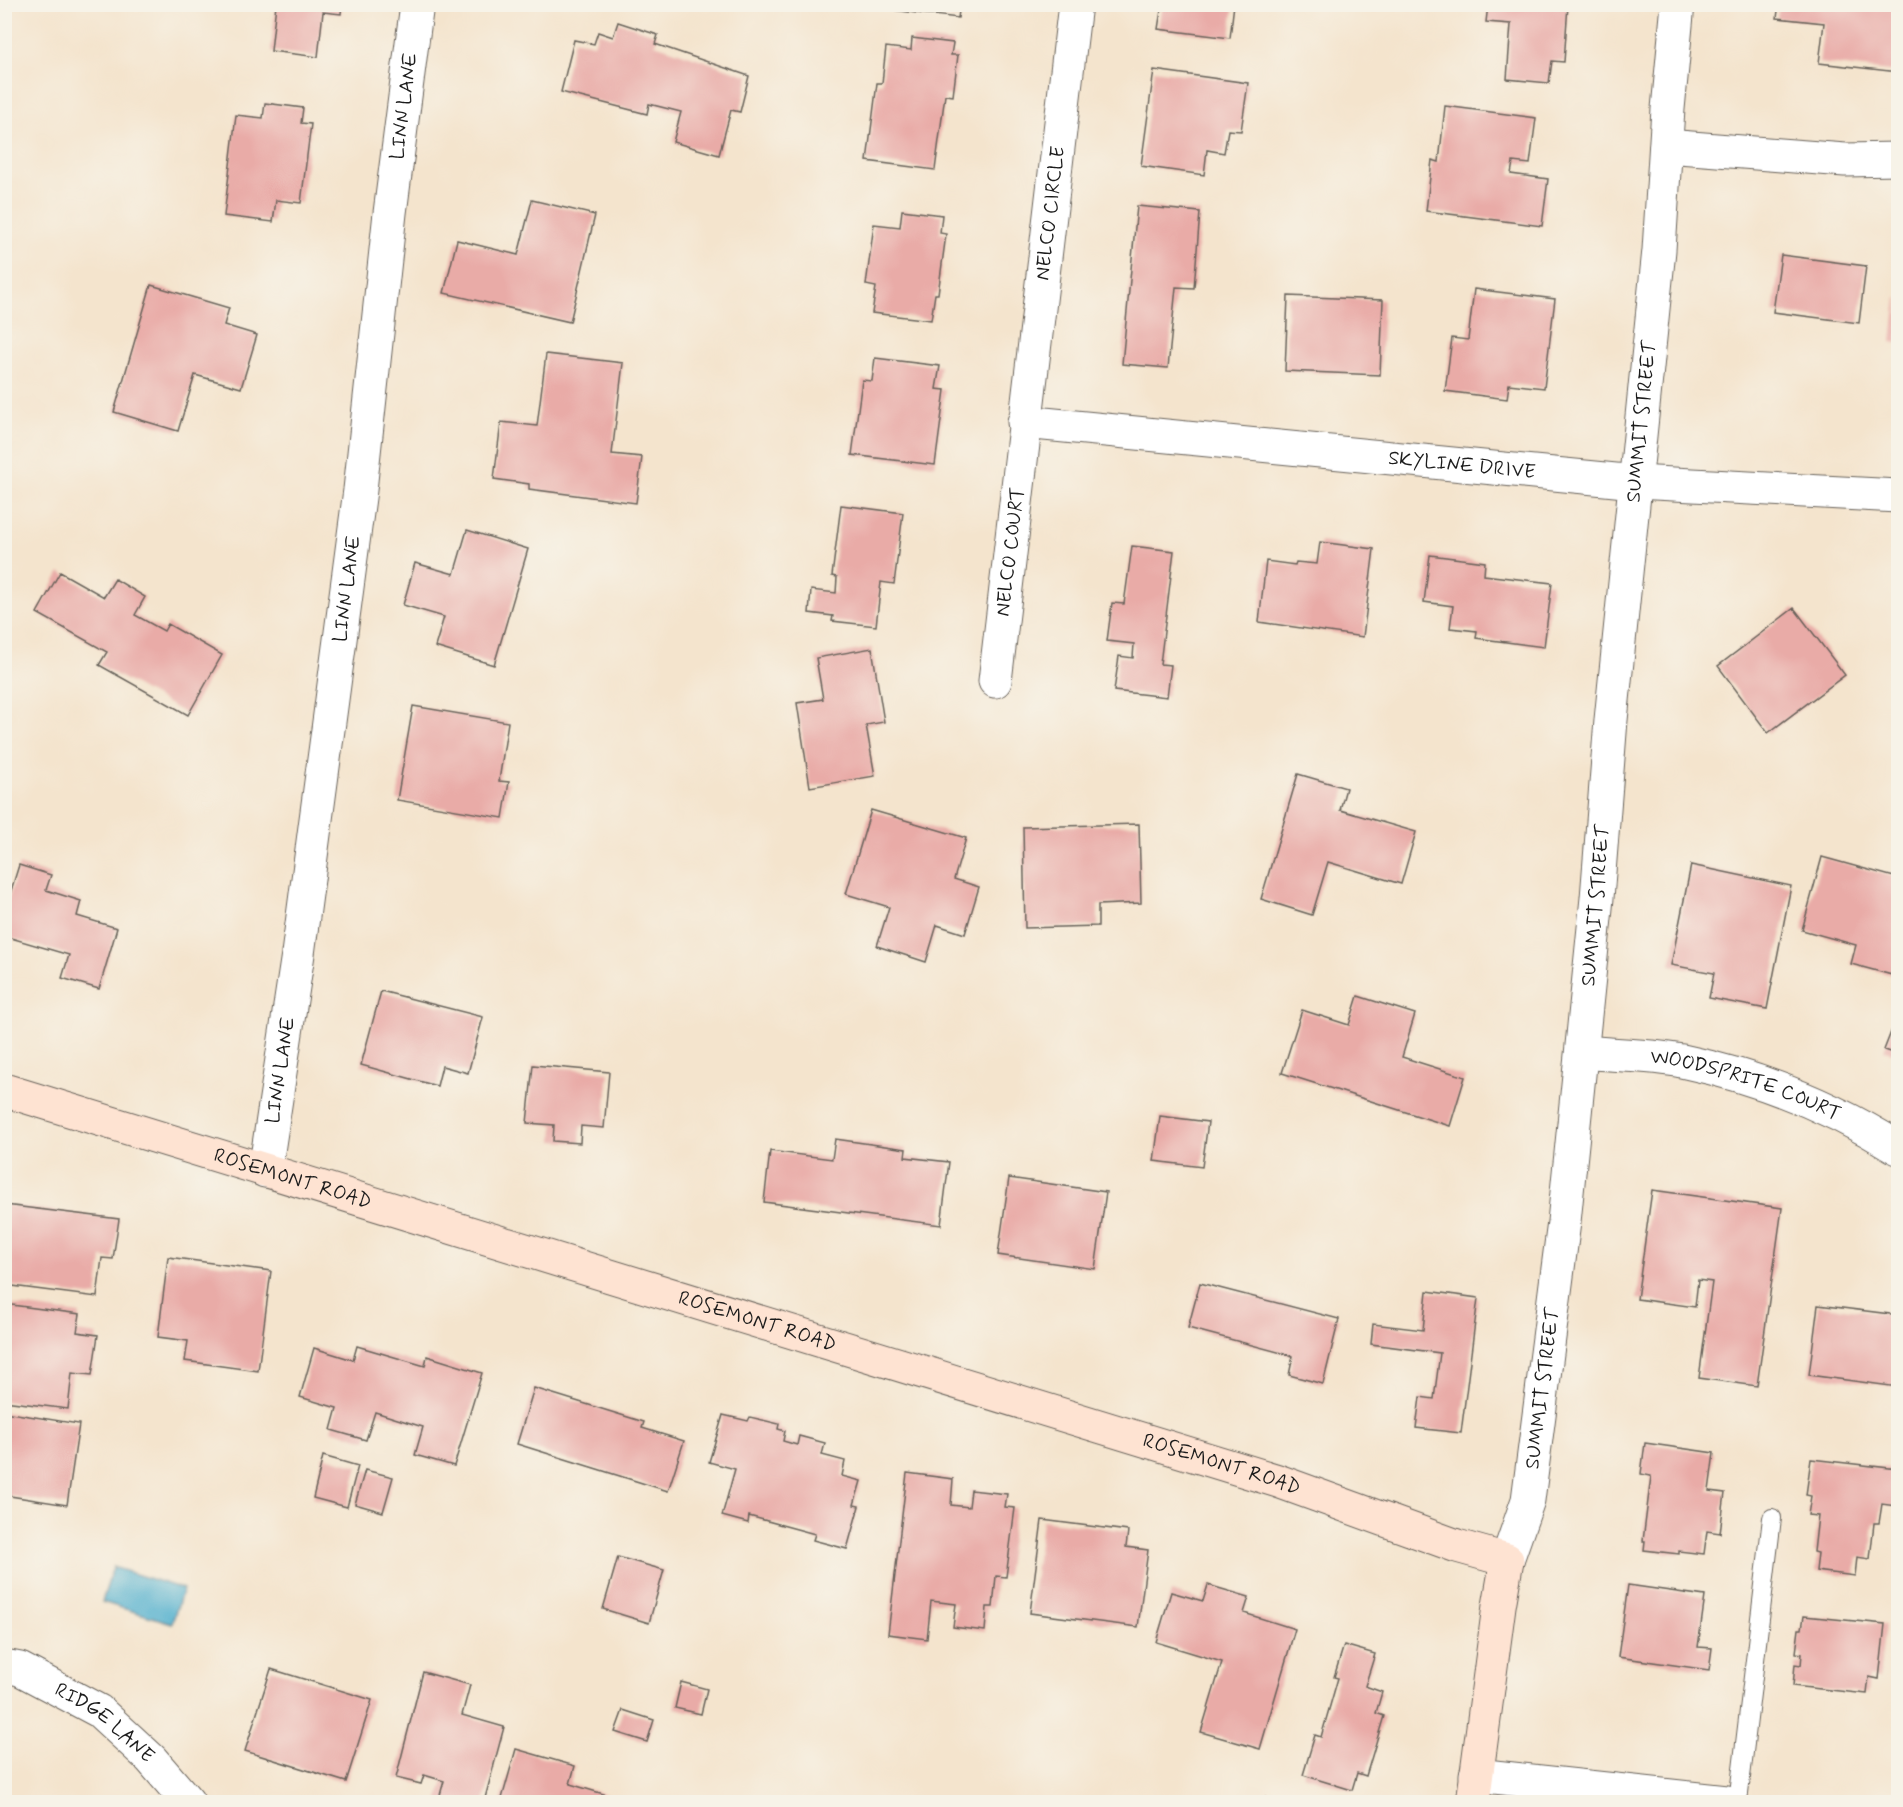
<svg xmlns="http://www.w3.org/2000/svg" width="1903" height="1807" font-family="Mynerve,sans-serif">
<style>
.water{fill:#50afce;stroke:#366675;stroke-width:1.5}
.building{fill:#e9aba7}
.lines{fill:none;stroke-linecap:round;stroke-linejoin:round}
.service-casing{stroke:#68625a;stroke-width:20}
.minor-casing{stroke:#68625a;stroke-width:35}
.tertiary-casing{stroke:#68625a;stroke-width:35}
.secondary-casing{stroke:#68625a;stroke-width:35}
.service{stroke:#fff;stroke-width:18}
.minor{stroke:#fff;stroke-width:33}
.tertiary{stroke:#fff;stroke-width:33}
.secondary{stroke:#fee3d2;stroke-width:33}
.labels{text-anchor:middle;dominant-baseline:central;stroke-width:4.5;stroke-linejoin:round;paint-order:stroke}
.street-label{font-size:20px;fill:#1c1c1c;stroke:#f7f3e8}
</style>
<rect width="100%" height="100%" fill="#f7f3e8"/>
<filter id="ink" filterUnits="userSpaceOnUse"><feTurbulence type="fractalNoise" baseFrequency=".0167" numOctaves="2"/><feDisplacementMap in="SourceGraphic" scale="12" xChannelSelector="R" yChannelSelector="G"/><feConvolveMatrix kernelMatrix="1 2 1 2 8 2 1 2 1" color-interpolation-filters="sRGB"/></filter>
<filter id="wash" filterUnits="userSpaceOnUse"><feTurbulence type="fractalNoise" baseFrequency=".008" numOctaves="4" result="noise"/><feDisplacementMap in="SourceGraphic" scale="24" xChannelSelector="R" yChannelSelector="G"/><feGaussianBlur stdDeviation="1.35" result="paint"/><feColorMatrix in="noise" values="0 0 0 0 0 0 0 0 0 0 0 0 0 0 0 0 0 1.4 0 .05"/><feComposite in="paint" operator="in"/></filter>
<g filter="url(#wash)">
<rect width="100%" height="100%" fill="#f4e4cd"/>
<path class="water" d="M113,1567l70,22 -11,34 -70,-21z"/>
<g id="blocks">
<path class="building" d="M276,4h66l-1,10 -18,-2 -5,45 -47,-6z
M886,4h74l-2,14 -73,-9z
M1162,4h72l-4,34 -72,-9z
M1779,4h119v68l-79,-9 5,-40 -47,-5z
M1488,5h80l-4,57 -12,-1 -3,22 -42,-4 4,-55 -25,-2z
M618,22l40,13 -3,9 94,32 -9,36 -9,-2 -12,45 -46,-13 8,-30 -32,-8 -2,10 -86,-22 13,-52 20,4 4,-12 15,5z
M912,38l41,5 -2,12h7l-5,41 -8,-1 -10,75 -68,-9 10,-78h5l4,-36 25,3z
M4,55h6l-1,70h-5z
M1154,70l94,13 -7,48 -13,-1 -4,23 -17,-3 -3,25 -63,-9z
M265,103l38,5 -2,15 10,1 -10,79 -25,-3 -3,22 -49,-6 12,-101 27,3z
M1445,106l91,12 -6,46 -17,-2 -2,12 37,5 -6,47 -116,-15 6,-51 7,2z
M532,200l63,15 -25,107 -126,-29 13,-53 61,15z
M1137,206l63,6 -6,76 -18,-1 -8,81 -46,-4z
M902,210l40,5 -2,18 6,1 -8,60h-3l-4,26 -59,-7 4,-26 -10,-2 8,-61 26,3z
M1781,255l85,11 -7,57 -86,-11z
M151,285l78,23 -5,17 33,10 -16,53 -46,-13 -17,56 -64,-19z
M1474,289l81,10 -11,89 -35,-4 -2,15 -62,-8 7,-53 16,2z
M1288,296l95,4 -3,75 -95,-4z
M1897,298h1v45l-6,-1z
M546,354l77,9 -11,91 30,3 -6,46 -107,-14v-5l-35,-5 7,-57 36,4z
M875,358l65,8 -4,23 9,1 -10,75 -83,-10 10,-75 10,1z
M841,505l62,8 -9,71 -13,-2 -5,44 -44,-5 1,-5 -24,-3 2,-23 25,3 1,-16 -5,-1z
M467,530l61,19 -34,116 -59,-18 9,-30 -41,-12 12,-42 39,11z
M1320,542l54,7 -11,88 -104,-15 7,-61 29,4 1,-3 21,2z
M1132,546l42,5 -14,113 11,1 -4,32 -53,-6 5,-35 14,2 1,-14 -27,-3 5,-38 12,1z
M1430,555l55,7 -1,13 68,8 -8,64 -68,-9 1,-7 -27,-3 3,-22 -29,-4z
M60,572l44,25 11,-18 30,18 -10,18 29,16 4,-7 54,31 -34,60 -89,-50 8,-13 -70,-39z
M1794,608l51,67 -77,58 -50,-67z
M872,648l12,74 -18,3 9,51 -65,11 -13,-84 26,-4 -7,-41z
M413,706l95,16 -9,59 10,1 -6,36 -106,-18z
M1298,774l48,14 -6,22 76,22 -15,52 -73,-22 -16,53 -51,-16z
M871,810l95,28 -12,41 25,8 -14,47 -28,-9 -11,37 -49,-16 12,-39 -43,-13z
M1139,824l2,79 -43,2v21l-73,2 -2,-101z
M1822,857l76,21v74l-6,23 -41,-11 5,-19 -54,-15z
M19,865l32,10 -5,15 35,11 -4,15 40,12 -18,61 -37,-11 7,-23 -65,-19v-23z
M1691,865l100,21 -24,123 -58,-11 5,-25 -43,-8z
M381,991l102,26 -15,56 -26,-7 -5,20 -76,-21z
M1358,996l57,18 -13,43 63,20 -15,49 -168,-53 20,-63 47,15z
M1898,1014v41l-14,-5z
M533,1065l76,7 -5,56 -23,-2 -1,17 -27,-2 1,-16 -27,-2z
M1160,1116l48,6 -6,45 -48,-6z
M835,1139l71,10 -1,8 44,5 -8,63 -177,-23 6,-51 62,8z
M1009,1178l97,14 -11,77 -97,-14z
M1652,1190l130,18 -25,178 -58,-8 13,-96 -14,-2 -3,27 -58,-8z
M5,1205l114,14 -6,40 -11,-1 -5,39 -92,-12z
M168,1257l103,14 -13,100 -73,-10 3,-20 -30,-4z
M1200,1283l139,36 -16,65 -34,-9 4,-19 -105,-28z
M1427,1291l51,7 -17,135 -45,-5 4,-31 14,2 6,-46 -69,-9 2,-20 50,6z
M4,1304l76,10 -3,18 21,3 -6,40 -20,-2 -4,36 -64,-8z
M1818,1305l80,10v72l-89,-12z
M357,1346l68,20 2,-10 55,17 -28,93 -39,-11 8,-28 -48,-15 -9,28 -35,-10 6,-22 -37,-11 14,-49 39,12z
M534,1388l110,34 -2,6 42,13 -16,50 -151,-47z
M4,1412l75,12 -12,81 -63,-10z
M723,1415l25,6 2,-4 29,7 -1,5 7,2 -2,10 14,4 2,-9 26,7 -3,12 23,6 -3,15 19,5 -7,24 5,1 -12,43 -34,-9 2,-6 -66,-18 -1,7 -26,-7 13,-47 -26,-7z
M1645,1443l69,10 -5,38 16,2 -5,40 -13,-2 -3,23 -25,-3v3l-35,-4 1,-9h-2l8,-65 -10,-2z
M323,1456l35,10 -11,41 -34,-9z
M1811,1459l87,10 -2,37 -14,-2 -3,19h-5l-4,36 -13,-2 -2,19 -39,-5 2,-18 -4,-1 4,-36 -10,-1 3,-19 -5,-1z
M365,1470l28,7 -10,35 -28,-8z
M907,1473l46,6 -2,26 18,2 2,-17 36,4 -2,13 10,1 -9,69 -10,-1 -3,31h-6l-2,24 -32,-4 3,-23 -25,-3 -4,38 -39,-5z
M1042,1520l86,11 -2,16 22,3 -10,77 -108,-14z
M618,1557l46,13 -15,53 -46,-14z
M1208,1585l41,12 -5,16 51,16 -35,120 -59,-17 21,-70 -66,-20 15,-50 32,9z
M1628,1585l77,11 -7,51 14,1 -3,22 -91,-13z
M1804,1616l81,8 -6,55 -10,-2 -2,17 -74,-8 2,-22 6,1 1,-11 -6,-1 3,-24h3z
M1344,1645l31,9 -10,32 17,6 -6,21 8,3 -18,60 -9,-3 -5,17 -49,-15 12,-40 6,2 17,-59 -4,-1z
M271,1669l101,31 -26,82 -101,-31z
M423,1672l47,13 -8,30 42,12 -20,75h-46l6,-21 -20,-6 -3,9 -25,-6z
M681,1682l26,7 -6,25 -26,-6z
M623,1710l31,10 -7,22 -32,-10z
M516,1749l59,17 -5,18 37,11 -2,7h-104z
M1263,1797l21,4v1h-22z"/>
</g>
</g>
<g filter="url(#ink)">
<use href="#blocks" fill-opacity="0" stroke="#68625a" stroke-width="1.5"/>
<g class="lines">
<defs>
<path id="service" d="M1738,1802l34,-284"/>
<g id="minor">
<path d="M1666,146l179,14 53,-1"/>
<path id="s1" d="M1024,422l612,60"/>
<path id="s2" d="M995,681l80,-677"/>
<path id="s3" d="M1582,1052c31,3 71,3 100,9 76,16 151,46 216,87"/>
<path id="s4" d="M265,1171l33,-217 62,-464 30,-277 27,-209"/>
<path id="s5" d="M4,1666l16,3 79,42 52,48 37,43"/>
<path d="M1476,1775l251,27"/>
</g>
<g id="tertiary">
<path d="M1636,482l262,14"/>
<path id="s6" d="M1507,1560l21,-60 36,-278 33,-324 14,-178 48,-470 9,-141 10,-105"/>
</g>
<g id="secondary">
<path id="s7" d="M4,1090l1274,391 179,65 50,14 -8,46 -26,196"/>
</g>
</defs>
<use href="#service" class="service-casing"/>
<use href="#minor" class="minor-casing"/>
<use href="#tertiary" class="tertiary-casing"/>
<use href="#secondary" class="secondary-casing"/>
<use href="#service" class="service"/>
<use href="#minor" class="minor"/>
<use href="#tertiary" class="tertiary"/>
<use href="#secondary" class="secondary"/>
</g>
</g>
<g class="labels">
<g class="street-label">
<text stroke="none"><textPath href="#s4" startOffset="1074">LINN LANE</textPath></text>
<text stroke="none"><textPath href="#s2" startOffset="471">NELCO CIRCLE</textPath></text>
<text stroke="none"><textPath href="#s6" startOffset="1148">SUMMIT STREET</textPath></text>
<text stroke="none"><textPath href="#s1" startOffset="440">SKYLINE DRIVE</textPath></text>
<text stroke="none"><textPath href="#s2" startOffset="130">NELCO COURT</textPath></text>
<text stroke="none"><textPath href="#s4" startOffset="588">LINN LANE</textPath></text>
<text stroke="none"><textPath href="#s6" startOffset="662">SUMMIT STREET</textPath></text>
<text stroke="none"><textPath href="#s4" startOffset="102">LINN LANE</textPath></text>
<text stroke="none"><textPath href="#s3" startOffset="168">WOODSPRITE COURT</textPath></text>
<text stroke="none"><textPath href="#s7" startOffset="302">ROSEMONT ROAD</textPath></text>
<text stroke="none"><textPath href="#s7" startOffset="788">ROSEMONT ROAD</textPath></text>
<text stroke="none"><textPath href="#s6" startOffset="176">SUMMIT STREET</textPath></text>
<text stroke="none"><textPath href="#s7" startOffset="1274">ROSEMONT ROAD</textPath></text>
<text stroke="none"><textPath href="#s5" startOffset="117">RIDGE LANE</textPath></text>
</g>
</g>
<rect width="1903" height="1807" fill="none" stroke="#f7f3e8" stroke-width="24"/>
</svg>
